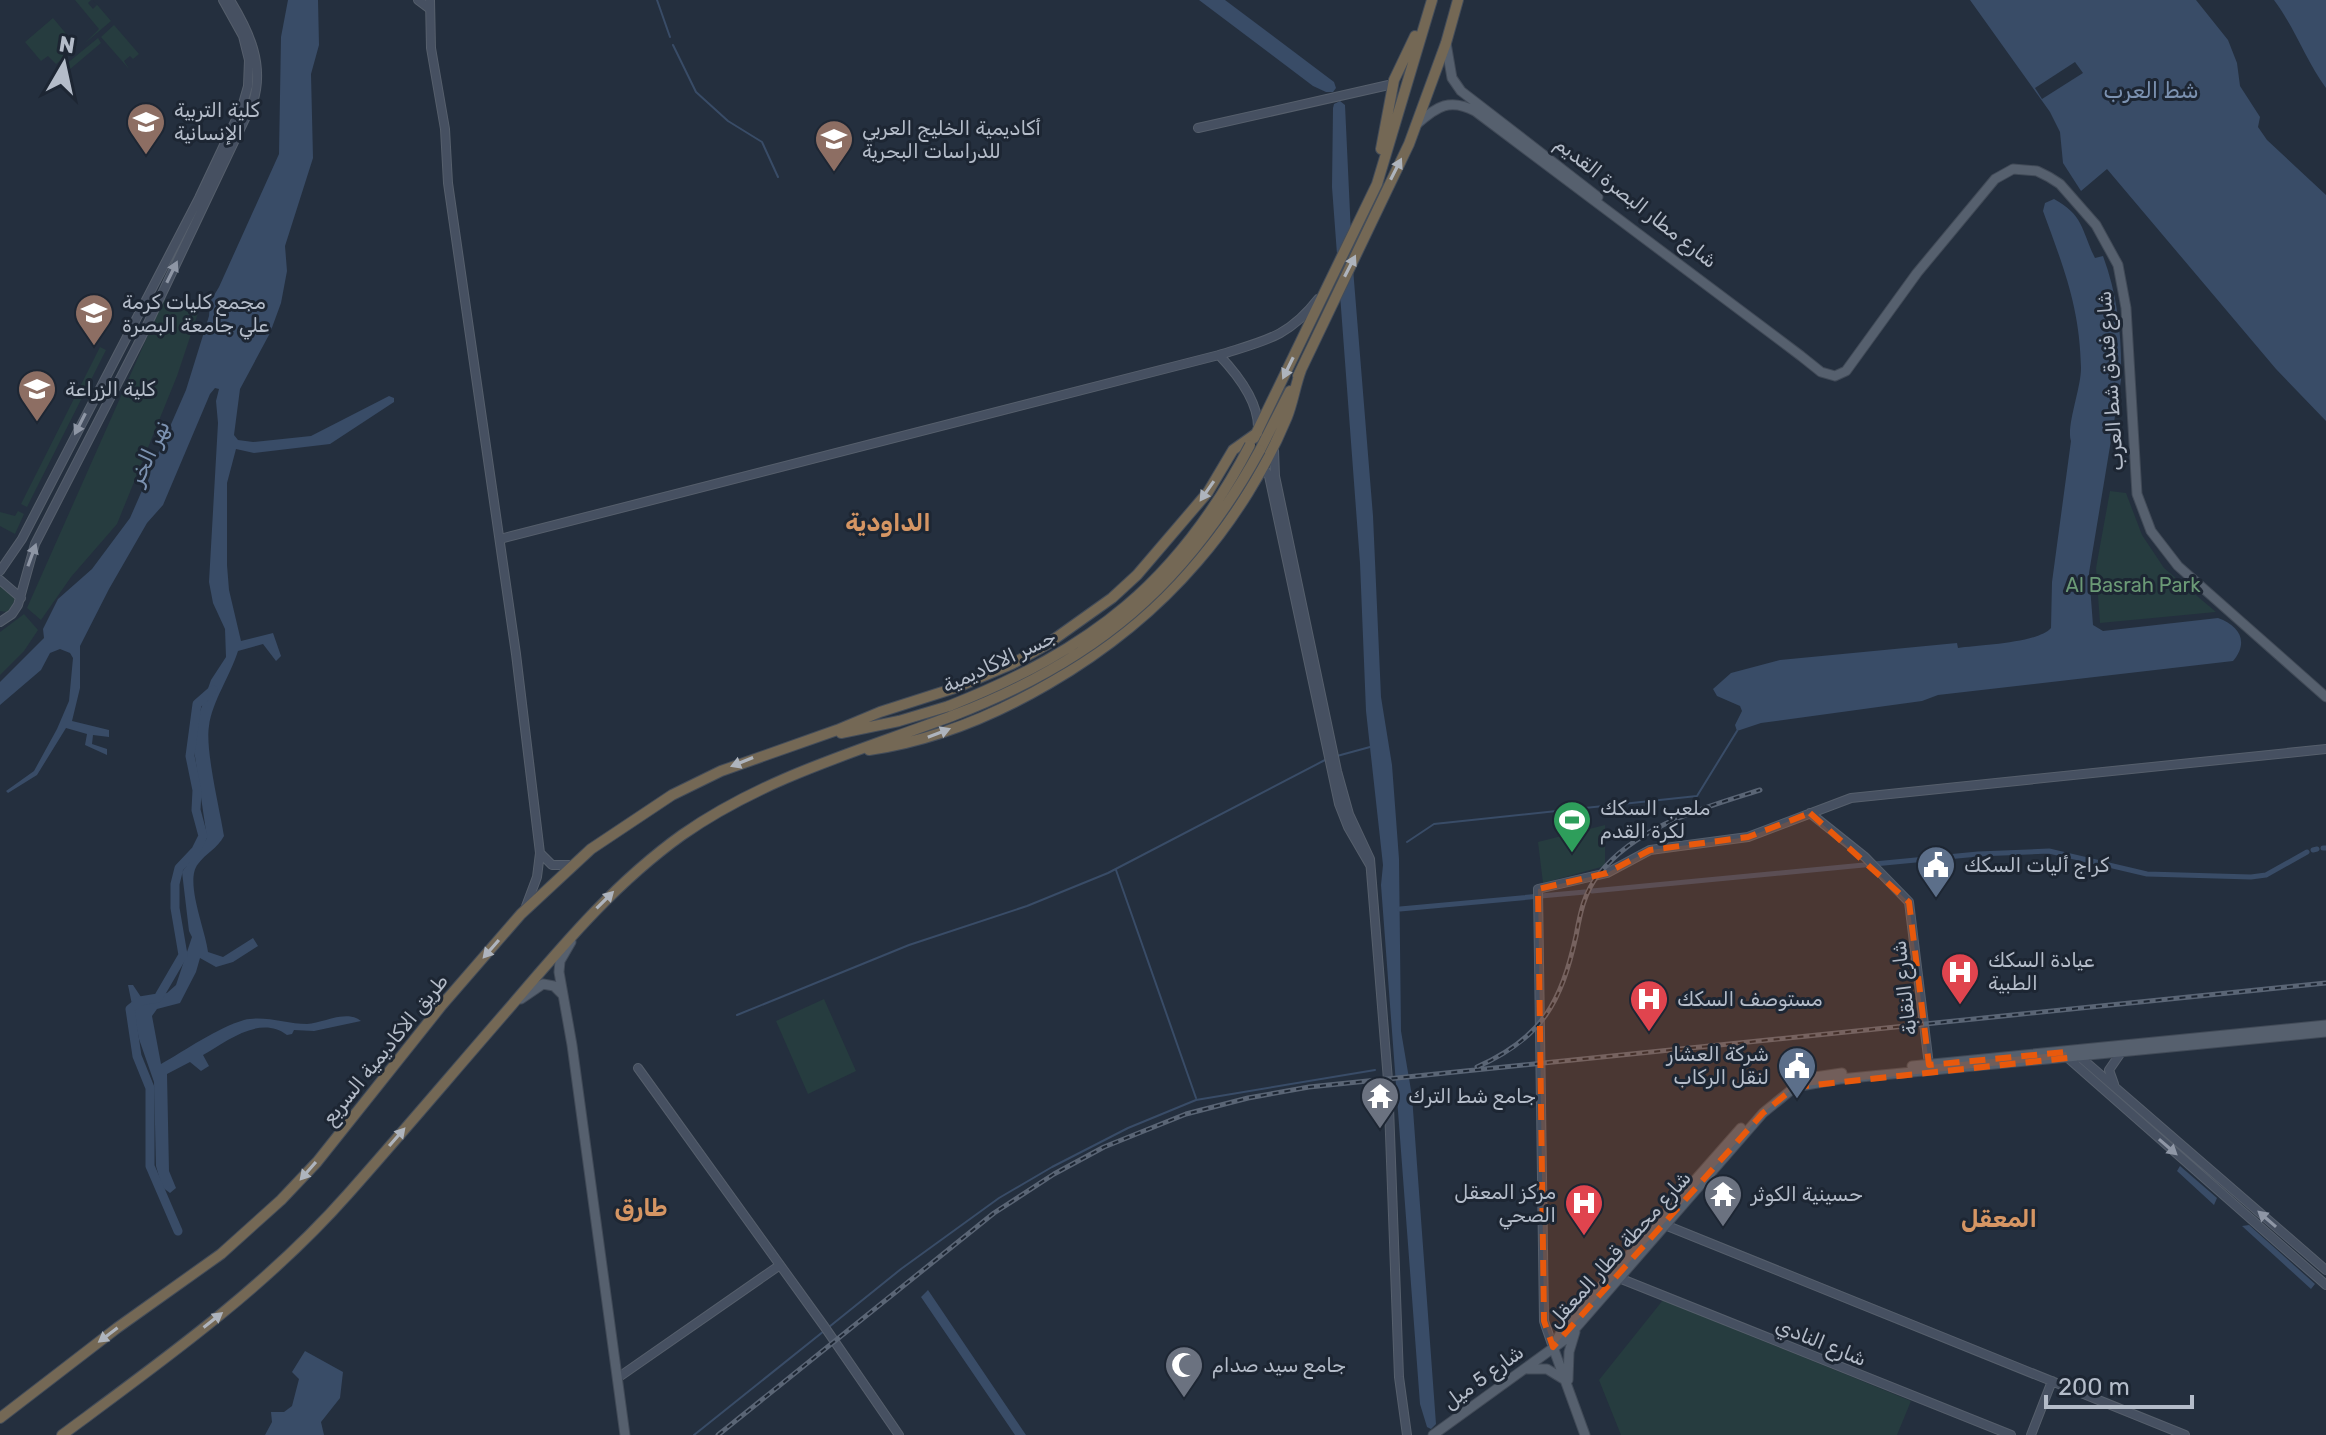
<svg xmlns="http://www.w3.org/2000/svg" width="2326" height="1435" font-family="Rubik,Cairo,sans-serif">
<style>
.green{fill:#263c3f}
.water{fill:#394c67}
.pier{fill:#242f3e}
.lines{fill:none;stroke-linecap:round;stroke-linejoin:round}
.stream{stroke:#394c67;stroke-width:2}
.canal{stroke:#394c67;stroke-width:5}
.river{stroke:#394c67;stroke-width:9}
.secondary-casing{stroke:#565f6c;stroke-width:10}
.primary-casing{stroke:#414a57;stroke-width:11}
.highway-casing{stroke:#434c59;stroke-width:12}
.secondary{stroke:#465061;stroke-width:8}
.primary{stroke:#56606e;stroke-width:9}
.highway{stroke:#746855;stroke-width:10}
.rail-casing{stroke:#5a6575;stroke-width:5}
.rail{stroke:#1d2633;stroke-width:2;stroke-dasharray:6;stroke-linecap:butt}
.highway-bridge-casing{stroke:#434c59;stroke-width:12;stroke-linecap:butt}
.highway-bridge{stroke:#746855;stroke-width:10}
.oneway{fill:#aeb4bd}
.oneway2{fill:#8e96a5}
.marked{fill:#e8590c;fill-opacity:0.2;stroke:#e8590c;stroke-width:6;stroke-dasharray:16 10;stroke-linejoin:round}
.labels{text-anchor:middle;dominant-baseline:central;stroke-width:6;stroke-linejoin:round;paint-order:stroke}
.poi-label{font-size:20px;fill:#b4bcc9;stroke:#1d2633;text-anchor:start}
.street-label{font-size:20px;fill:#b4bcc9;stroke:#1d2633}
.park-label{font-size:20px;fill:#6b9a76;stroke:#1d2633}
.water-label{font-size:22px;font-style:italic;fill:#7c92b1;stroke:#1d2633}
.quarter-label{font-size:24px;font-weight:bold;fill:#d59563;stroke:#1d2633}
</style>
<rect width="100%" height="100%" fill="#242f3e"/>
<path class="green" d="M75,0h16l-3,3 5,6 4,-4 -4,-5 18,21 -27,23 15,-15z
M53,18l24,29 -21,17 -8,-8 -7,5 -16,-19z
M114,25l25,29 -6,5 -3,-3 -6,5 5,8 -28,-32z
M98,38l3,5 -32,27 -4,-5z
M164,299l34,14 -21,63 -60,148 -46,53 -30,43 -14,-12z
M100,347l6,3 -79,157 -6,-3z
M2110,491l16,2 16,42 22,33 52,44 -116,11 -4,-55z
M18,511l6,3 -9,20 -15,-8v-14l15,4z
M0,585l15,13 -4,11 -4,3 -7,-1z
M24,614l14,16 -14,21 -24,24v-43z
M1605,825v41l-62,17 -5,-41z
M824,999l32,72 -48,23 -32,-73z
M1663,1300l248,101 -14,34h-276l-22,-55z"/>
<path class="water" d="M288,0h30l1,45 -8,29 2,84 -28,88 2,25 -6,32 -11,30 -30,56 -6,46 4,5 15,2 58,-6 78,-40 5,2v4l-64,42 -76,9 -18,-4 -9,34v82l2,25 12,51 32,-8 8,23 -5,5 -13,-17 -25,7c-8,25 -26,51 -29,75 -4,24 11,84 15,110 -7,13 -18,17 -26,28 -14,17 8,67 10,88l15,5 30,-19 5,8 -25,16 -17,5 -16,-9 -4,14 -16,31 -23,6 -5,7 9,48c25,-14 56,-36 83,-44 20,-5 43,4 63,4 16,-1 40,-15 54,-3l-47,10 -20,-1 -2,4 -5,1c-27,-21 -61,7 -84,20l6,11 -8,5 -11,-9 -23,12 2,97 7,17 -6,5 -8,-6 -6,-21 -2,-84 -15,-43 -11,-54h5l8,12 26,-4 9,-8 16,-48 -3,-6 -7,-59 25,-34 -14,-95 5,-26 13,-37 15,-23 -1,-28 -12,-26 -4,-21 9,-159 -2,-22 3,-12 -4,-1 -5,6 -47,111 -16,18 -38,66 -29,57v42l-8,33 37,9v7l-16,-2 -1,9 15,5v6l-22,-10 2,-11 -21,-6 -29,47 -29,18 -2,-2 28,-20 23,-42 12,-28 4,-43 -3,-5 -10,-4 -10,4 -9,17 -41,35v-23l44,-44 -1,-9 15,-30 34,-30 38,-51 56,-128 23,-74 1,-14 9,-15 60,-133 2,-117z
M1199,0h26l109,82 2,6 -3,4h-7l-13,-6z
M1970,0h226l32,40 9,23 3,23 20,31 -2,10 9,13 59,55v226l-50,-52 -169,-200 -26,22 -18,-28 -3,-31 -10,-20z
M2274,0h52v88c-20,-27 -31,-60 -52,-88z
M1340,101l5,4 7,151 21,260 8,181 11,68 7,94 2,172 11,65 24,328 -5,5 -4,-2 -7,-23 -39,-519 2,-20 -17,-154 -6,-148 -28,-376 1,-79 1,-4z
M2054,199c30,16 28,33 41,59l8,-2c15,40 19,82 18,124l-32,193 4,52 10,6 115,-13c22,8 31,24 15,43l-295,34 -16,6 -161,22 -24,8 -2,-6 7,-14 -2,-5 -23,-10 -4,-7 18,-16 49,-13 177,-17 1,5c22,-3 80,-5 93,-20l1,-46 19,-141c-5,-15 10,-52 10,-73 -1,-61 -18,-102 -38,-157l2,-8z
M2180,1166l37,32 -3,7 -37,-34z
M2249,1225l66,59 -4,5 -69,-63z
M928,1290l98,145h-11l-94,-138z
M305,1351l38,21 -3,26 -19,24 3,13h-59l7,-13 -1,-10h13l8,-6 7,-27 -7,-7z"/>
<path class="pier" d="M2075,62l8,11 -41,26 -7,-11z"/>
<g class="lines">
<path class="stream" d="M657,0l13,37
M673,45l23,47 32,29 34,21 16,35
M1337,756l33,-9
M1407,842l27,-18 263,-28 40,-65
M1116,870l80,228
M737,1015l172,-70 118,-39 81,-33 217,-113
M829,1327l72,-58 98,-71 53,-31 76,-39 68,-28 179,-30
M694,1435l130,-104"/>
<path class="canal" d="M2323,848h3
M2313,850l4,-1
M1592,891l386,-37 71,-3 98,23 104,3 15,-2 41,-23
M1400,909l185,-17"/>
<path class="river" d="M178,1231l-28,-65v-78l-13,-32 -7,-47 10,-8 18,-3 25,-43 -8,-47v-24l4,-16 17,-18 7,-14 -7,-26 1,-20 -7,-34 7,-52 16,-14"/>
<defs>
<path id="secondary" d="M418,0l12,9
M430,0l1,48 14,81 3,54 68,471 24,199 -3,24 -12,32
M1198,128l195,-44
M1219,355c18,19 39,45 39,72
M1274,450l1,26 62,295 12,43 21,45 18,221 11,297 8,58
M1258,471l7,-1 4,6 70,328 9,23 22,38
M500,539l719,-184c44,-14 69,-17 99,-56
M0,571l22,-32 177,-341 43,-91 6,-21 1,-26 -6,-24 -20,-36
M0,580l21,18
M0,622l12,-8 6,-9 17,-61 105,-204 113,-238c12,-37 -4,-71 -23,-102
M1810,813l55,44 44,45 20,163
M540,853l12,12h20
M2080,1057l246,213
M2068,1058l258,227
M638,1068l186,258 75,109
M2114,1084l-5,-14 11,-16
M1665,1225l520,210
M1619,1278l392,157
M1553,1347l-9,-26 -6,-432 69,-16 43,-23 98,-13 103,-39 475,-49
M619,1377l161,-112
M2031,1435l21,-54"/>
<path id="primary" d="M1446,43l6,35 9,13 137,106
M1417,124c20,-18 33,-26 58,-13l326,245 20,16 14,4 11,-5 71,-98 78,-94 18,-10 24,2 12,6 11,7 36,41 22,40 8,43 11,186 14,37 27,35 148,131
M571,942l-11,19 -1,11 13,73 53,390
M521,999l22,-15 11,2 8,8
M1912,1066l414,-41
M1801,1079l41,-6
M1553,1347l8,-15 180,-204
M1553,1347l32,88
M1528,1369h19l18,11
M1568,1380l1,-28 6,-20
M1433,1435l134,-97 196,-225 32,-26 45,-8 486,-47"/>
<path id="highway" d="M1381,149l13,-69 21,-44
M1298,376l111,-232 37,-101 12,-43
M1254,438l123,-254 55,-184
M1260,450l30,-59
M841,733l58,-12 50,-15
M869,750c119,-17 250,-97 328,-188 36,-41 69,-94 90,-145 6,-15 8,-31 14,-47
M0,1418l117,-90 104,-74 60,-54 36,-38 125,-157 79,-91 70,-65 81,-54 49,-24 116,-41 43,-18 78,-25 54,-23 34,-19 66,-47 25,-23 71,-83 25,-42 24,-17
M62,1435c100,-74 203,-147 286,-241 55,-62 109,-126 163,-188 53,-62 104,-123 171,-171 83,-58 177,-84 270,-119"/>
</defs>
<use href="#secondary" class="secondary-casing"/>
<use href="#primary" class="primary-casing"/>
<use href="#highway" class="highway-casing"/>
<use href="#secondary" class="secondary"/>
<use href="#primary" class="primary"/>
<use href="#highway" class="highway"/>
<defs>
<path id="rail" d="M1477,1067c65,-29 84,-64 99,-131 4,-22 8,-44 23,-62 39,-49 104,-66 161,-84
M718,1435l276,-222 60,-39 50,-27 82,-33 62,-16 61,-11 1017,-104"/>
</defs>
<use href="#rail" class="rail-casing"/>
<use href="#rail" class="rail"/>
<defs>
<path id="highway-bridge" d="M949,706c143,-57 229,-123 301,-261
M952,716c144,-55 234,-131 308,-266"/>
</defs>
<use href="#highway-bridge" class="highway-bridge-casing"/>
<use href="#highway-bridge" class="highway-bridge"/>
</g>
<defs><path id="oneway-solid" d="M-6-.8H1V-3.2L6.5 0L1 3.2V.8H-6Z" transform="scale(2)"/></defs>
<g class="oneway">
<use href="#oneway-solid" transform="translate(1396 169) rotate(-63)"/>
<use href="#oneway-solid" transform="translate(1350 266) rotate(-63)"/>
<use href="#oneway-solid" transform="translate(1288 368) rotate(116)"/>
<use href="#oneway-solid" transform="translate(1207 491) rotate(125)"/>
<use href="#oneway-solid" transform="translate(939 733) rotate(-21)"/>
<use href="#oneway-solid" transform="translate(742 762) rotate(158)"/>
<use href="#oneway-solid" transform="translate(605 900) rotate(-45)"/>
<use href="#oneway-solid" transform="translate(491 949) rotate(131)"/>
<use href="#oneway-solid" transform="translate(397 1137) rotate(-49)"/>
<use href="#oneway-solid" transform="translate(308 1171) rotate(131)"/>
<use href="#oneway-solid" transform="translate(213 1320) rotate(-38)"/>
<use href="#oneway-solid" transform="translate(108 1335) rotate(143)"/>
</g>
<g class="oneway2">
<use href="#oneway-solid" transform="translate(172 272) rotate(-64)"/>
<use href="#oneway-solid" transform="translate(80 424) rotate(117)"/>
<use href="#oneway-solid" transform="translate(32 555) rotate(-70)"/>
<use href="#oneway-solid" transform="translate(2168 1147) rotate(41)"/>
<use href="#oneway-solid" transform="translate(2267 1219) rotate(-139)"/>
</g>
<path class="marked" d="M1810,813l99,89 20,163 137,-13 2,6 -273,29 -32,26 -210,234 -9,-26 -6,-432 69,-16 43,-23 98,-13z"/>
<defs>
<symbol id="university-pin" viewBox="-11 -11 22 30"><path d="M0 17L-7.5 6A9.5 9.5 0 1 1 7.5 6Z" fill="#8d6e63" stroke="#1d2633"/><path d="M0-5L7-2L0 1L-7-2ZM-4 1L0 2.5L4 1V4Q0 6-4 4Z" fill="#fff"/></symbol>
<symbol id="stadium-pin" viewBox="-11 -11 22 30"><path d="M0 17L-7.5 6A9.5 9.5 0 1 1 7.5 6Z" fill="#2e9e5b" stroke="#1d2633"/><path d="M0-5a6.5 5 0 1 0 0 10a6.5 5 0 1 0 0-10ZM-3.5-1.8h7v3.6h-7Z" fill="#fff"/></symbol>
<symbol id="civic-pin" viewBox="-11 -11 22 30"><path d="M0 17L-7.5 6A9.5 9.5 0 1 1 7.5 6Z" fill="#5c6f8a" stroke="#1d2633"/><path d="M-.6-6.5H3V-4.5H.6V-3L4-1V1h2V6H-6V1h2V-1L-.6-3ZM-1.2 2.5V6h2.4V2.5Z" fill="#fff"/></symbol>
<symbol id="hospital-pin" viewBox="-11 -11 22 30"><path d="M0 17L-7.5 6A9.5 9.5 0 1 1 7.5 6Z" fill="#e0444e" stroke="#1d2633"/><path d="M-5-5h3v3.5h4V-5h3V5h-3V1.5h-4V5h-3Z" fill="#fff"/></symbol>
<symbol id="temple-pin" viewBox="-11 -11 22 30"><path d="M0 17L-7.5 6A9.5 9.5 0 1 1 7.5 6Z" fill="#6b7280" stroke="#1d2633"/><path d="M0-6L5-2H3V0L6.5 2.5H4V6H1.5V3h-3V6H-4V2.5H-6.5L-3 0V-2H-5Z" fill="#fff"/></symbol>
<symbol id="mosque-pin" viewBox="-11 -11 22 30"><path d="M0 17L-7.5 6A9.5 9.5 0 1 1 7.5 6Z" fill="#6b7280" stroke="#1d2633"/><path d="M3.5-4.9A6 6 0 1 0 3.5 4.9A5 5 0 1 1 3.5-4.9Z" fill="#fff"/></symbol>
</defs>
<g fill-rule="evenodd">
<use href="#university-pin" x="124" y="100" width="44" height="60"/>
<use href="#university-pin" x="812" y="117" width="44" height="60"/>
<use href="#university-pin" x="72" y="291" width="44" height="60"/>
<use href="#university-pin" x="15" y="367" width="44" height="60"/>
<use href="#stadium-pin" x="1550" y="798" width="44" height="60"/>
<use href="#civic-pin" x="1914" y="843" width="44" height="60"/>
<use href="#hospital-pin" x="1938" y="950" width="44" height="60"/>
<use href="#hospital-pin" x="1627" y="977" width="44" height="60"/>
<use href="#civic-pin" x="1775" y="1044" width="44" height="60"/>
<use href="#temple-pin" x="1358" y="1074" width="44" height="60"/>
<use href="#temple-pin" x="1701" y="1172" width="44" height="60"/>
<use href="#hospital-pin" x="1562" y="1181" width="44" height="60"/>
<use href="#mosque-pin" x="1162" y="1343" width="44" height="60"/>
</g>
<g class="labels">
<g class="poi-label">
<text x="174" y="110">كلية التربية<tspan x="174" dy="23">الإنسانية</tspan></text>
<text x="862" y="128">أكاديمية الخليج العربي<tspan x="862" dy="23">للدراسات البحرية</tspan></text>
<text x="122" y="302">مجمع كليات كرمة<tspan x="122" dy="23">علي جامعة البصرة</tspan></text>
<text x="65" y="389">كلية الزراعة</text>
<text x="1600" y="808">ملعب السكك<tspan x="1600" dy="23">لكرة القدم</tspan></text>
<text x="1964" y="865">كراج أليات السكك</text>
<text x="1988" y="960">عيادة السكك<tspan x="1988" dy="23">الطبية</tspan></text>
<text x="1677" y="999">مستوصف السكك</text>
<text x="1769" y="1054" text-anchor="end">شركة العشار<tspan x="1769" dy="23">لنقل الركاب</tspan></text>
<text x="1408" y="1096">جامع شط الترك</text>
<text x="1556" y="1192" text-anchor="end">مركز المعقل<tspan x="1556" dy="23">الصحي</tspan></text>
<text x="1751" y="1194">حسينية الكوثر</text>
<text x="1212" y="1365">جامع سيد صدام</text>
</g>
<g class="street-label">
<text transform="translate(1636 202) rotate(38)">شارع مطار البصرة القديم</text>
<text transform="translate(2110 381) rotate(-94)">شارع فندق شط العرب</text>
<text transform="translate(999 661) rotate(-25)">جسر الاكاديمية</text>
<text transform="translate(1904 988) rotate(-97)">شارع النقابة</text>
<text transform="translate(385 1049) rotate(-51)">طريق الاكاديمية السريع</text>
<text transform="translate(1619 1249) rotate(-48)">شارع محطة قطار المعقل</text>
<text transform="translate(1821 1342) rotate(22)">شارع النادي</text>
<text transform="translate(1483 1377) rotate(-36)">شارع 5 ميل</text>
</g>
<g class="park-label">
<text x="2133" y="585">Al Basrah Park</text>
</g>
<g class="water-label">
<text x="2151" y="90">شط العرب</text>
<text transform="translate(149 453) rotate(-65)">نهر الخر</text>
</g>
<g class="quarter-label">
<text x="888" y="523">الداودية</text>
<text x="641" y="1208">طارق</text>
<text x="1999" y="1219">المعقل</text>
</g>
</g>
<g transform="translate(64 64) rotate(9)" stroke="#1d2633" stroke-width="6" paint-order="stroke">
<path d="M0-6L14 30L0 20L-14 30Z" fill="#b4bcc9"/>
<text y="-12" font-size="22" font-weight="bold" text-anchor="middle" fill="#b4bcc9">N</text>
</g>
<path d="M2046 1395v12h146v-12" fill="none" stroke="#b4bcc9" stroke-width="4"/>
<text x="2058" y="1395" font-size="24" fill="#b4bcc9" stroke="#1d2633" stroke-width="6" paint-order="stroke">200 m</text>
</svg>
